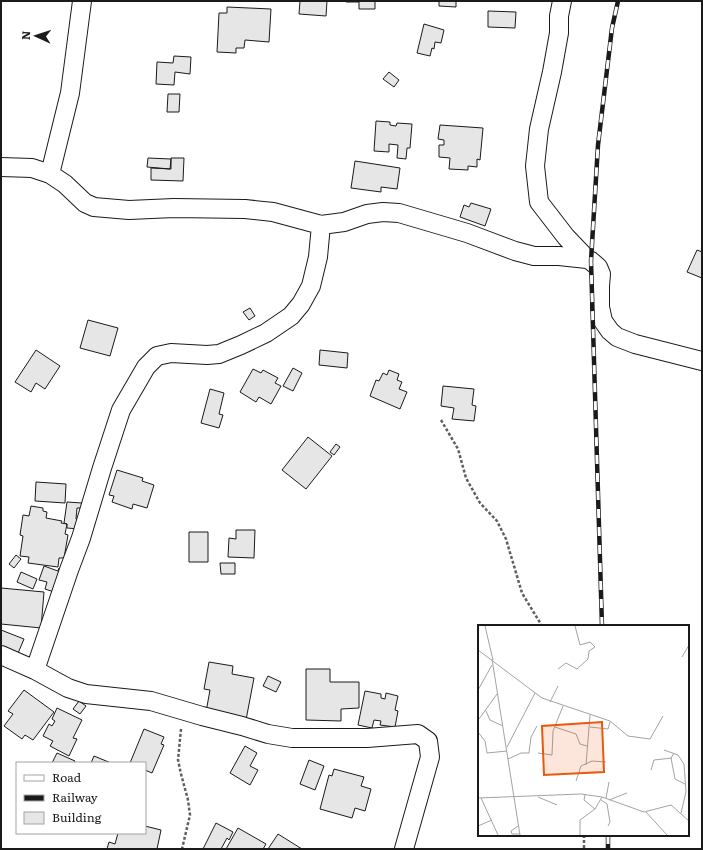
<svg xmlns="http://www.w3.org/2000/svg" width="703" height="850" font-family="Literata,serif">
<style>
.building{fill:#e6e6e6;stroke:#1a1a1a}
.lines{fill:none;stroke-linecap:round;stroke-linejoin:round}
.minor-casing{stroke:#1a1a1a;stroke-width:20}
.path{stroke:#5f5f5f;stroke-width:2.5;stroke-dasharray:3 2;stroke-linecap:butt}
.minor{stroke:#fff;stroke-width:18}
.rail-casing{stroke:#1a1a1a;stroke-width:4.5}
.rail{stroke:#fff;stroke-width:3;stroke-dasharray:9;stroke-linecap:butt}
.inset-road{fill:none;stroke:#a3a3a3;stroke-width:1}
.view{fill:#e8590c;fill-opacity:0.15;stroke:#e8590c;stroke-width:2}
.inset-edge{fill:none;stroke:#1a1a1a;stroke-width:2}
</style>
<rect width="100%" height="100%" fill="#fff"/>
<path class="building" d="M300,1h27l-1,15 -27,-2z
M346,1h29v8h-16v-7h-13z
M439,1h17v6l-17,-1z
M227,7l44,2 -2,33 -24,-2 -1,8h-8v5l-19,-1 2,-39h8z
M488,11l28,1 -1,16 -27,-1z
M424,24l20,6 -3,13 -6,-1 -1,7 -2,-1 -2,8 -13,-3z
M174,56l17,1 -1,17 -15,-2 -1,13 -18,-1 1,-22 16,1z
M389,72l10,8 -5,7 -11,-8z
M168,94h12l-1,18h-12z
M376,121l14,1v3l6,1 1,-3 15,1 -2,24h-3l-1,11 -9,-1 1,-13 -9,-1v8l-15,-1z
M440,125l43,3 -3,32 -3,-1v8l-9,-1v4l-19,-1 1,-11 -11,-1v-12h5v-5l-6,-1z
M148,158l23,1 -1,10 -23,-2z
M171,158h13l-1,23 -32,-1v-12l20,1z
M355,161l45,7 -3,21 -16,-2v5l-30,-4z
M471,203l20,6 -6,17 -25,-9 4,-12 5,2z
M697,250l5,2v26l-15,-6z
M250,308l5,8 -6,4 -6,-8z
M88,320l30,8 -8,28 -30,-8z
M36,350l24,16 -15,23 -9,-6 -5,9 -16,-10z
M320,350l28,3 -1,15 -28,-3z
M293,368l9,5 -9,18 -10,-5z
M253,369l8,4 2,-3 15,8 -3,5 6,3 -10,18 -12,-7 -3,5 -16,-10z
M389,370l10,4 -2,6 5,2 -3,7 8,3 -7,17 -30,-13 6,-16 3,1 4,-8 4,2z
M443,386l31,3 -2,16 4,1 -2,15 -22,-2 2,-11 -13,-2z
M210,389l14,4 -5,21 4,1 -4,13 -18,-5z
M308,437l24,19 -26,33 -24,-19z
M336,444l4,3 -6,8 -4,-3z
M117,470l26,8 -1,3 12,4 -7,23 -14,-4 -1,5 -20,-7 2,-6 -5,-1z
M36,482l30,2 -1,19 -30,-2z
M67,502l15,1v5h-5l-1,11h4l-1,10 -12,-1v-4l-3,-1z
M31,506l12,2v3l4,1 -1,6 16,3 -1,2 6,1 -2,10 3,1 -4,23h-5l-1,9 -30,-4 1,-6 -9,-1 3,-20 -3,-1 3,-20 6,1z
M236,530h19l-1,28 -26,-1 1,-19 7,1z
M189,532h19v30h-19z
M16,555l5,4 -7,9 -5,-4z
M220,563h15v11h-14z
M44,566l14,5 1,-3 5,2 -7,23 -12,-4 2,-7 -8,-2z
M21,572l16,7 -4,10 -16,-7z
M1,588l43,4 -3,36 -40,-4z
M1,630l23,9 -8,19 -15,-6z
M209,662l24,4 -1,8 22,4 -8,42 -40,-8 4,-22 -6,-1z
M306,669h24v13h29v26l-18,1v12l-35,-1z
M268,676l13,6 -5,10 -13,-6z
M24,690l30,22 -21,28 -8,-5 -3,4 -18,-13 9,-12 -5,-3z
M365,691l16,3v4l4,1 1,-6 12,3 -3,14 3,1 -3,16 -15,-2 1,-4 -7,-1 -2,8 -14,-3z
M79,701l7,5 -6,8 -7,-5z
M57,708l25,12 -9,18 4,1 -8,17 -19,-10 3,-5 -10,-5 6,-12 3,2 3,-5 -3,-2z
M144,729l20,8 -3,7 3,1 -12,28 -7,-3v-7h-15z
M245,746l12,7 -7,13 8,4 -8,15 -20,-12z
M57,753l18,8 -1,2h-22z
M94,756l17,7h-20z
M309,760l15,6 -9,24 -15,-6z
M334,769l30,8 -3,9 10,3 -6,22 -10,-3 -3,10 -32,-9 9,-34 3,1z
M216,823l17,9 -4,8 -2,-2 -6,11h-18z
M145,826l16,4 -4,19h-50l2,-7 6,2 3,-11h27z
M238,828l28,16 -3,5h-37z
M278,834l24,15h-34z"/>
<g class="lines">
<defs>
<path id="minor" d="M562,1l-3,15v17l-7,39 -13,57 -4,37 4,36 27,35 21,22 4,2 7,6 3,7 -1,12v21l3,14 7,10 7,6 18,7 67,17
M1,167l31,1 18,6 15,10 20,19 9,4 35,3 45,-2 71,1 28,3 48,13 23,-3 23,-8 16,-2 16,1 68,20 48,18 19,5h25l28,3
M50,174l20,-81 12,-92
M1,655l34,15 33,18 18,6 65,7 51,15 40,10 26,8 24,4h75l51,-4 10,7 2,16 -26,92
M35,670l34,-100 12,-32 21,-70 19,-58 25,-43 11,-11 14,-3 36,2 12,-1 22,-9 25,-12 25,-17 10,-12 10,-18 7,-29 3,-32"/>
</defs>
<use href="#minor" class="minor-casing"/>
<path class="path" d="M441,420l17,29 8,29 14,25 17,18 9,18 16,54 20,33
M181,729l-3,31 3,14 7,26 2,15 -8,34
M584,835v14"/>
<use href="#minor" class="minor"/>
<defs>
<path id="rail" d="M602,626l-11,-365 7,-116 14,-117 6,-27
M608,835v14"/>
</defs>
<use href="#rail" class="rail-casing"/>
<use href="#rail" class="rail"/>
</g>
<g transform="translate(478 625)">
<rect width="211" height="211" fill="#fff"/>
<path class="inset-road" d="M7,1l8,34M0,25l64,48 68,23 18,15 22,3 13,-23M204,32l7,-12M14,34l28,176M80,44l8,-6 11,6 11,-10 1,-8 6,-4 -5,-5 -10,3 -5,-19M0,65l14,-25M72,77l8,-16M8,86l4,9 13,6M1,94l18,-25M77,102l21,7 4,10 7,2M112,102l18,2 2,-7M0,107l7,9 2,12 20,-2M29,122l28,-54M186,125l14,5 6,9 2,28 -5,21M60,128l14,2 1,-24 10,-25M196,128l-3,5 4,21 10,5M30,134l13,-6h8l2,-16 6,-11M108,140l4,-50M173,145l3,-10 18,-2M98,156l5,-15 11,-5 14,1M107,170l-1,5 11,9M60,172l19,8M0,173l103,-4 21,3 42,15 27,-7 18,16M3,173l17,37M128,173l3,-16M123,175l6,4 3,18 -2,4M131,175l18,-7M168,187l21,23M0,201l14,-6M40,201l-7,5 1,3h8M102,210v-15l15,-11 7,-12"/>
<path class="view" d="M124,97l2,50 -60,3 -2,-49z"/>
<rect width="211" height="211" class="inset-edge"/>
</g>
<rect width="703" height="850" fill="none" stroke="#1a1a1a" stroke-width="4"/>
<rect x="16" y="762" width="130" height="72" fill="#ffffff" stroke="#a3a3a3"/>
<rect x="24" y="775" width="20" height="6" fill="#ffffff" stroke="#a3a3a3"/>
<text x="52" y="782" font-size="12" fill="#1a1a1a">Road</text>
<rect x="24" y="795" width="20" height="6" fill="#1a1a1a" stroke="#a3a3a3"/>
<text x="52" y="802" font-size="12" fill="#1a1a1a">Railway</text>
<rect x="24" y="812" width="20" height="12" fill="#e6e6e6" stroke="#a3a3a3"/>
<text x="52" y="822" font-size="12" fill="#1a1a1a">Building</text>
<g transform="translate(36 36) rotate(273)" stroke="#ffffff" stroke-width="3" paint-order="stroke">
<path d="M0-3L7 15L0 10L-7 15Z" fill="#1a1a1a"/>
<text y="-6" font-size="11" font-weight="bold" text-anchor="middle" fill="#1a1a1a">N</text>
</g>
</svg>
